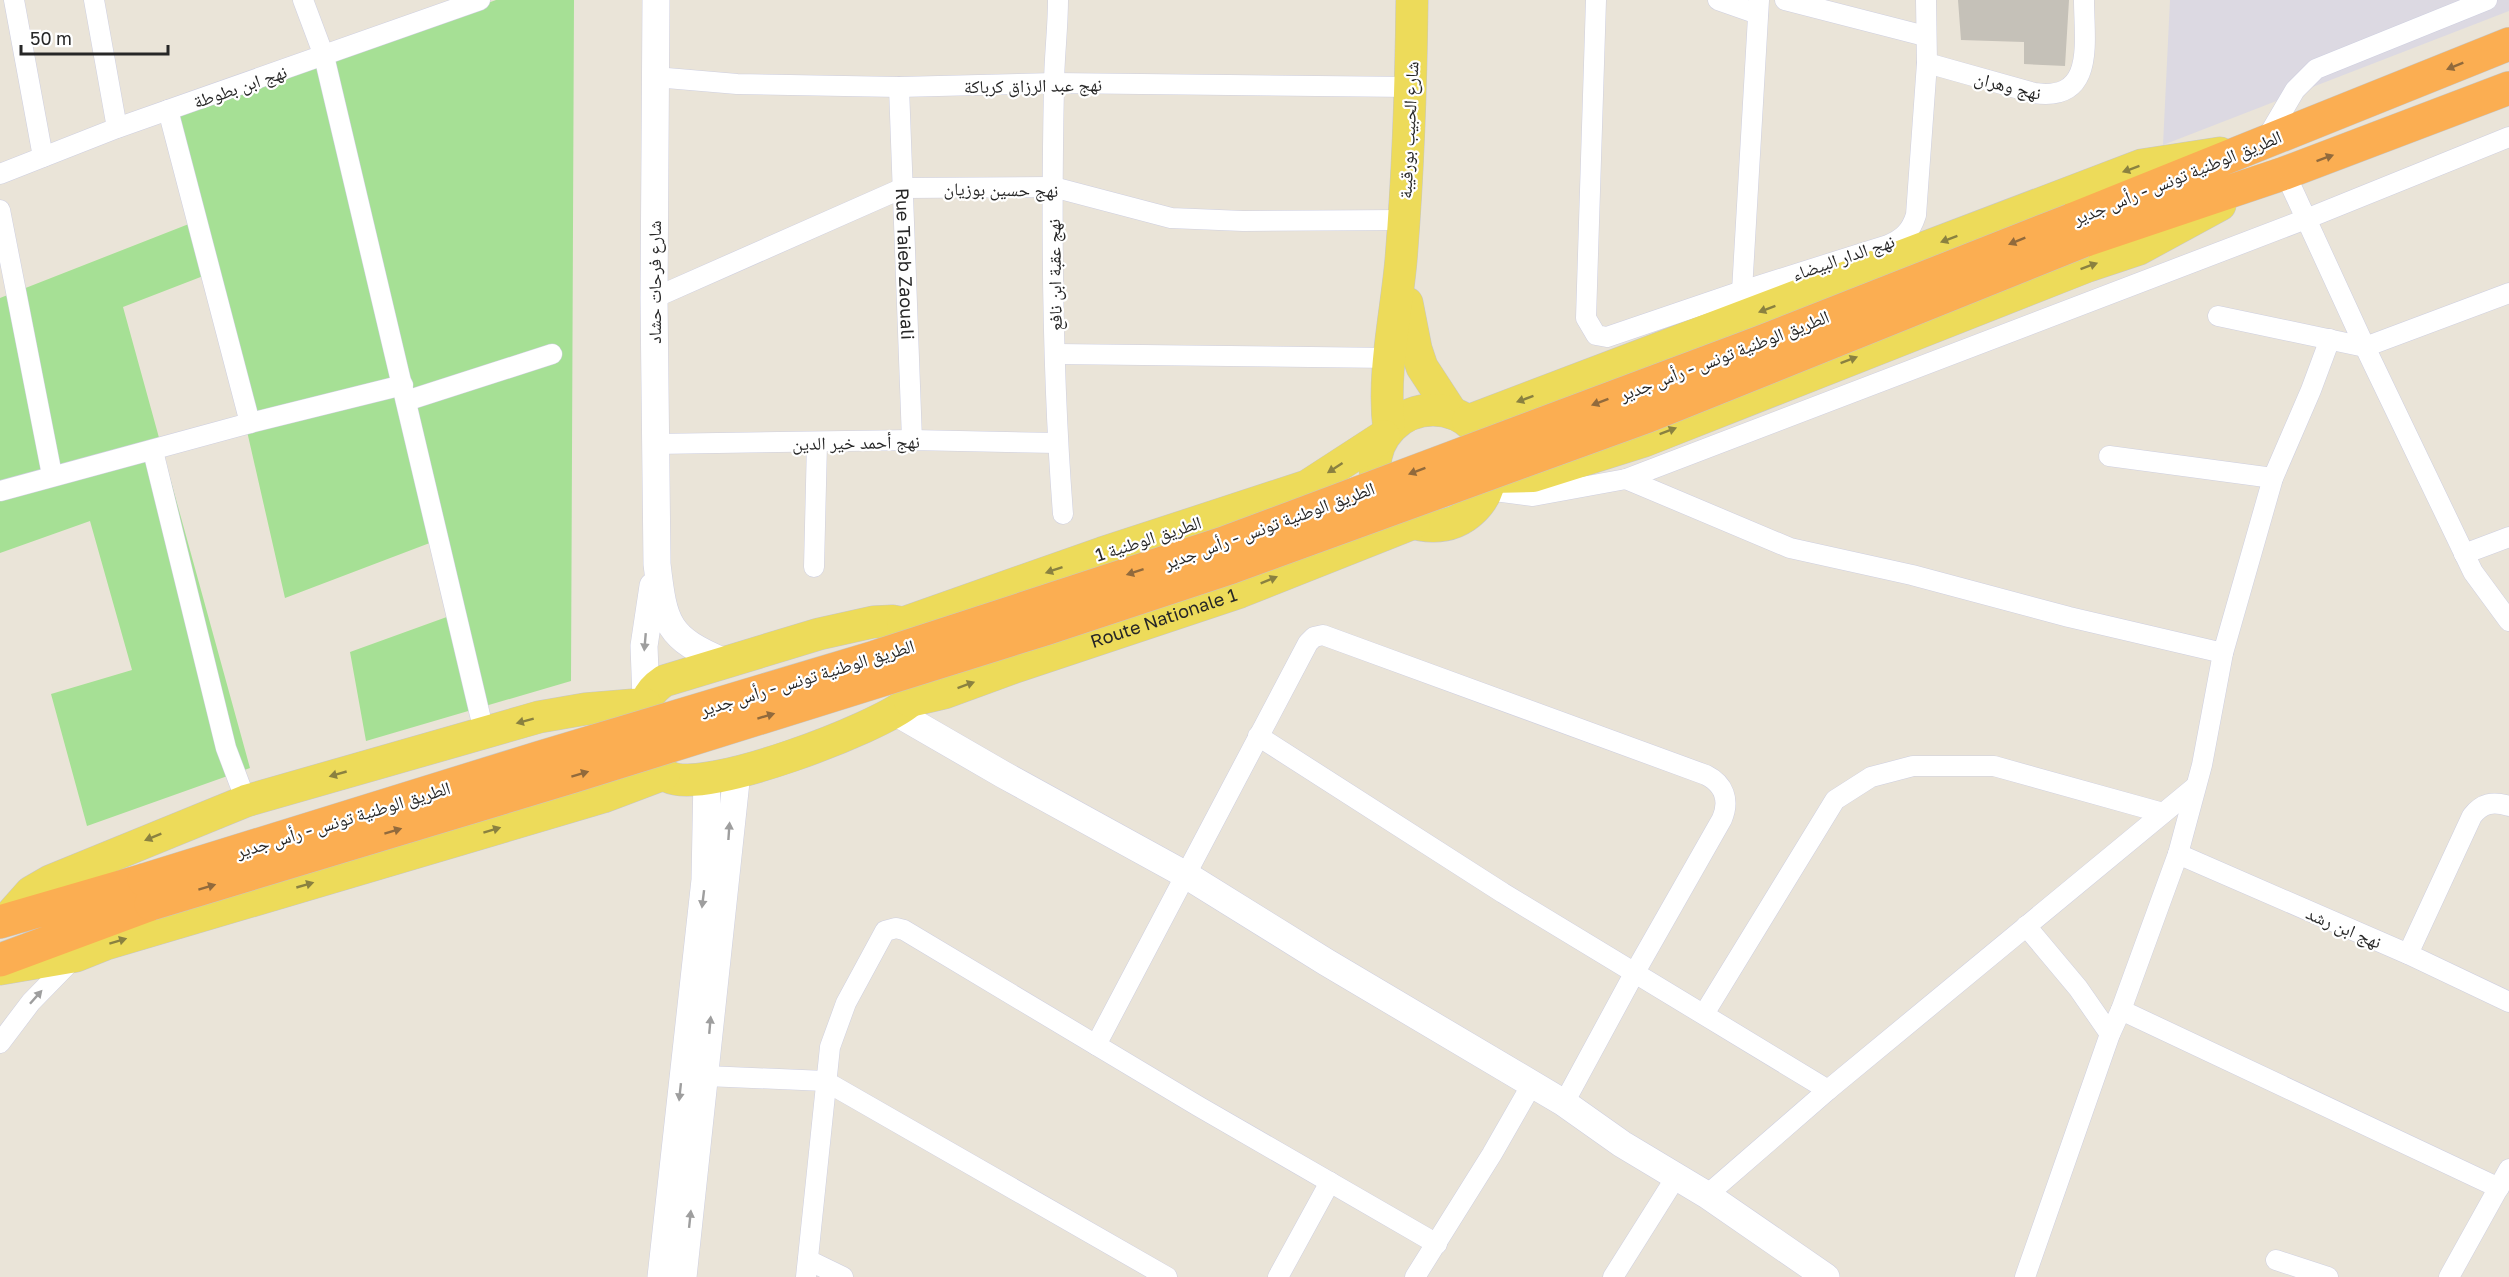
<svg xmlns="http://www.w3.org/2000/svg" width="2509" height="1277" font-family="'Golos Text','Noto Naskh Arabic',sans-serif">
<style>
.industrial{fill:#dcd9e2}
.green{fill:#a6e095}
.building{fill:#c5c1b8}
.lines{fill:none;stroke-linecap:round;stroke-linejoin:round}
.street-casing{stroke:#cecfe0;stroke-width:21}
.secondary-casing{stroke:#cecfe0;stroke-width:28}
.primary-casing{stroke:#c7c7c7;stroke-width:33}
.highway-casing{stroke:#c7c7c7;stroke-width:34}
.street{stroke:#fff;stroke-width:20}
.secondary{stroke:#fff;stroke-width:27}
.primary{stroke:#eddb5a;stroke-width:32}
.highway{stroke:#fbae52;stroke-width:33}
.highway-bridge-casing{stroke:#c7c7c7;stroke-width:34;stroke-linecap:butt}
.highway-bridge{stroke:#fbae52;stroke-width:33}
.oneway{fill:#916a3c}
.oneway2{fill:#8a8140}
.oneway3{fill:#9e9e9e}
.labels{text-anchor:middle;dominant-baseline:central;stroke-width:4.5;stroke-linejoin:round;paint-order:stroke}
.street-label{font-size:18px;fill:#272727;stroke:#fff}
</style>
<rect width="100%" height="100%" fill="#eae4d8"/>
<path class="industrial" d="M2170,0h339v11l-346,134z"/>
<path class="green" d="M496,0h78l-3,681 -205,60 -16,-89 105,-38 -20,-73 -150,57 -74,-325 -88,34 127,461 -163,58 -36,-132 81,-24 -42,-149 -90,32v-255l199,-78 -20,-106z"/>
<path class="building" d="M1958,0h111l-4,66 -41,-2v-22l-63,-2z"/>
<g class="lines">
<defs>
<g id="street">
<path d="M14,0l29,157"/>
<path d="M94,0l23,128"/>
<path d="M303,0l21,56 160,676"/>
<path d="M1058,0c0,29 -4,58 -4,86 -3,143 -2,287 9,428"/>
<path d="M1596,0l-10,318 10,17 11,2 135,-46 146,-46c15,-6 23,-14 28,-30l11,-152 -1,-63"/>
<path d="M1718,0l40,14"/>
<path d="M1785,0l140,36"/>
<path d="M1927,63l107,30c62,9 50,-51 50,-93"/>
<path d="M655,77l82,7 162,3 155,-4 357,4"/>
<path id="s1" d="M899,87l13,353"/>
<path d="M168,110l82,313"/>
<path d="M2265,141l30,-51 21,-21 171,-69"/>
<path d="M2285,173l80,174 108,225 36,49"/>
<path d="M0,174l117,-46 363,-128"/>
<path d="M0,210l52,265"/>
<path d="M1742,291l17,-291"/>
<path d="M654,298l249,-110 150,-1 118,31 72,3 160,-1"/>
<path d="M2218,316l147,31 144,-54"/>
<path d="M1056,354l335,4"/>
<path d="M406,401l146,-47"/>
<path d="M655,444l257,-4 145,3"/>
<path d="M153,451l73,297 20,53"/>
<path d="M2109,456l164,22"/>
<path d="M1626,479l164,69 122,27 157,42 154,36"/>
<path d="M1487,490l46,6 93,-17 680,-260 203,-82"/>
<path d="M0,491l250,-68 153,-38"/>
<path d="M2464,554l45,-17"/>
<path d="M814,567l3,-124"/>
<path d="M1258,736l245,157 325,197"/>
<path d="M2178,854l230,100 101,48"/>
<path d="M2026,926l52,62 32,46"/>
<path d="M2408,954l64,-138c10,-13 21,-15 37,-10"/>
<path d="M2121,1010l378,178"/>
<path d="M1704,1014l131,-214 36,-23 42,-11h81l169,47"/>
<path d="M0,1043l31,-41 44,-45"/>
<path d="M1096,1045l212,-402 6,-6 9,-2 383,140c18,9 24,25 16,44l-87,153 -71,131"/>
<path d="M706,1076l119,5 342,196"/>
<path d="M1707,1195l121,-105 367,-303"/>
<path d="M808,1260l35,17"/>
<path d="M2276,1260l52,17"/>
<path d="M806,1277l24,-230 16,-44 39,-72 11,-3 8,2 294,176 239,138"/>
<path d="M1278,1277l52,-95"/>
<path d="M1415,1277l77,-123 40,-70"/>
<path d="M1613,1277l63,-100"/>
<path d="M2025,1277l85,-243 11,-24 57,-156 24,-89 21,-112 50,-175 38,-88 19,-51"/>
<path d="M2449,1277l60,-108"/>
</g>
<path id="secondary" d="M656,0l-2,298 3,266c7,60 10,74 68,98
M646,698l-2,-52 9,-60
M895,712l109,63 182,100 140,87 238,141 58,41 85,51 119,82
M661,1277l44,-397 2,-103
M683,1277l54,-505"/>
<g id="primary">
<path d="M1407,303l9,46 6,18 30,46"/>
<circle cx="1433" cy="468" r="58"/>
<path d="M1468,421l674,-256 78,-12"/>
<path d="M1389,429c-7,-55 7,-113 12,-169 7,-86 10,-173 11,-260"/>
<path d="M1491,477l42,-1 111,-35 444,-175 51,-17 81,-44"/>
<path d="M893,621c22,3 35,19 35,41 0,16 -6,29 -19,40 -30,26 -205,93 -240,75 -17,-9 -20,-37 -22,-53 -3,-20 -1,-31 17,-43l155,-47 54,-12z"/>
<path d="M903,623l199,-70 205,-67 77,-50"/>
<path id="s2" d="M910,701l34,-8 71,-26 225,-75 174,-69"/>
<path d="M7,919l24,-27 19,-11 196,-80 293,-84 46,-8 60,-5"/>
<path d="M0,969l76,-13 30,-12 497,-147 61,-23"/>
</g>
<path id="highway" d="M2071,220l438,-176
M2083,241l202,-68 224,-85
M0,922l144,-42
M0,960l151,-56"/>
</defs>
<use href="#street" class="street-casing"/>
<use href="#secondary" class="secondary-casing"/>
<use href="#primary" class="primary-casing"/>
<use href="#highway" class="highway-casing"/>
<use href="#street" class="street"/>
<use href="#secondary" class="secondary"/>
<use href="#primary" class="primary"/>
<use href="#highway" class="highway"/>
<defs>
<path id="highway-bridge" d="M144,880l394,-122 337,-101 349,-114 537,-201 310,-122
M151,904l420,-127 474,-148 187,-62 416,-151 435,-175"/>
</defs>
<use href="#highway-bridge" class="highway-bridge-casing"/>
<use href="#highway-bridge" class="highway-bridge"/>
</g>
<defs><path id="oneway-solid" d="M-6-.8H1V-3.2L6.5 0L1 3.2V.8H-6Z" transform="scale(1.5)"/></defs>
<g class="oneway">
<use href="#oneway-solid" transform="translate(2455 66) rotate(158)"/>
<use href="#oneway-solid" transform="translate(2325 158) rotate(-20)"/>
<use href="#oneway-solid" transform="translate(2017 241) rotate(158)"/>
<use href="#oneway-solid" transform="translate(1600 402) rotate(159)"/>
<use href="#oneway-solid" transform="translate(1417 471) rotate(159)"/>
<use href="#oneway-solid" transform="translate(1135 572) rotate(162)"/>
<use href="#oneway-solid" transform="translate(766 716) rotate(-17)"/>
<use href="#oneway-solid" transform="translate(580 774) rotate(-17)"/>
<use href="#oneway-solid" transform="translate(393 831) rotate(-17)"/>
<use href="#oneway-solid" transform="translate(207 887) rotate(-17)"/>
</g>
<g class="oneway2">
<use href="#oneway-solid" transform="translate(2131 169) rotate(160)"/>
<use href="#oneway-solid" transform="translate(1949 239) rotate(159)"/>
<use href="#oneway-solid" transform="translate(2089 266) rotate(-20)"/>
<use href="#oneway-solid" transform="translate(1767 309) rotate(159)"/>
<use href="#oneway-solid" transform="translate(1849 360) rotate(-21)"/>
<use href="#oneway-solid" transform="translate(1525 399) rotate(160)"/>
<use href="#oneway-solid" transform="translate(1668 431) rotate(-21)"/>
<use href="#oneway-solid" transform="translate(1335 468) rotate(147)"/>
<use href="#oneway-solid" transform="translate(1054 570) rotate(161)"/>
<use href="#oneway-solid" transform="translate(1269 580) rotate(-22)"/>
<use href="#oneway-solid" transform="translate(966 685) rotate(-20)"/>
<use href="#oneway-solid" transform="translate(525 721) rotate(165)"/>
<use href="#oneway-solid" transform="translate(338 774) rotate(164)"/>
<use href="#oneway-solid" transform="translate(492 830) rotate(-17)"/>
<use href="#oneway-solid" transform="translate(153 837) rotate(158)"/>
<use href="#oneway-solid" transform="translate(305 885) rotate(-16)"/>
<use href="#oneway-solid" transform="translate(118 941) rotate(-17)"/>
</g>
<g class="oneway3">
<use href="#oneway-solid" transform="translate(645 642) rotate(95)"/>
<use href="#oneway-solid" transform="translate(729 831) rotate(-86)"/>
<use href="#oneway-solid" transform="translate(703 899) rotate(97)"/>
<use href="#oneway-solid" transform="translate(36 997) rotate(-48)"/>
<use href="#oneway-solid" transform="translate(710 1025) rotate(-85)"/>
<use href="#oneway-solid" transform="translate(680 1092) rotate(96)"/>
<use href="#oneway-solid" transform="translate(690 1219) rotate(-84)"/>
</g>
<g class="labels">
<g class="street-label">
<text transform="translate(1033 85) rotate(-1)">نهج عبد الرزاق كرباكة</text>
<text transform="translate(2008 85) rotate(14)">نهج وهران</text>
<text transform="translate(240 86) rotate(-19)">نهج ابن بطوطة</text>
<text transform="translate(1408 130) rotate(-87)">شارع الحبيب بورقيبة</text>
<text transform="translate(2177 177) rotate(-22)">الطريق الوطنية تونس - رأس جدير</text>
<text transform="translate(1001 189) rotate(1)">نهج حسين بوزيان</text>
<text transform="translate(1843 257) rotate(-19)">نهج الدار البيضاء</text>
<text stroke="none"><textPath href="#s1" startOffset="177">Rue Taieb Zaouali</textPath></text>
<text transform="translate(1054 275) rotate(-91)">نهج عقبة ابن نافع</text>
<text transform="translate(654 282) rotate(-90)">شارع فرحات حشاد</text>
<text transform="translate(1724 355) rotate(-21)">الطريق الوطنية تونس - رأس جدير</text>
<text transform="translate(856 442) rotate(-1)">نهج أحمد خير الدين</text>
<text transform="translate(1269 525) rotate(-20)">الطريق الوطنية تونس - رأس جدير</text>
<text transform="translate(1148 538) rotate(-18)">الطريق الوطنية 1</text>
<text stroke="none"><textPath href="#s2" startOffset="267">Route Nationale 1</textPath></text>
<text transform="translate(807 677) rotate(-17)">الطريق الوطنية تونس - رأس جدير</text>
<text transform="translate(343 819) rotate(-17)">الطريق الوطنية تونس - رأس جدير</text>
<text transform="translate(2344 927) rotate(23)">نهج ابن رشد</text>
</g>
</g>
<path d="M21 45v9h147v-9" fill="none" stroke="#272727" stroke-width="3"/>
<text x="30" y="45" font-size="18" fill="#272727" stroke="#ffffff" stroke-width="4.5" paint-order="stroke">50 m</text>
</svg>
